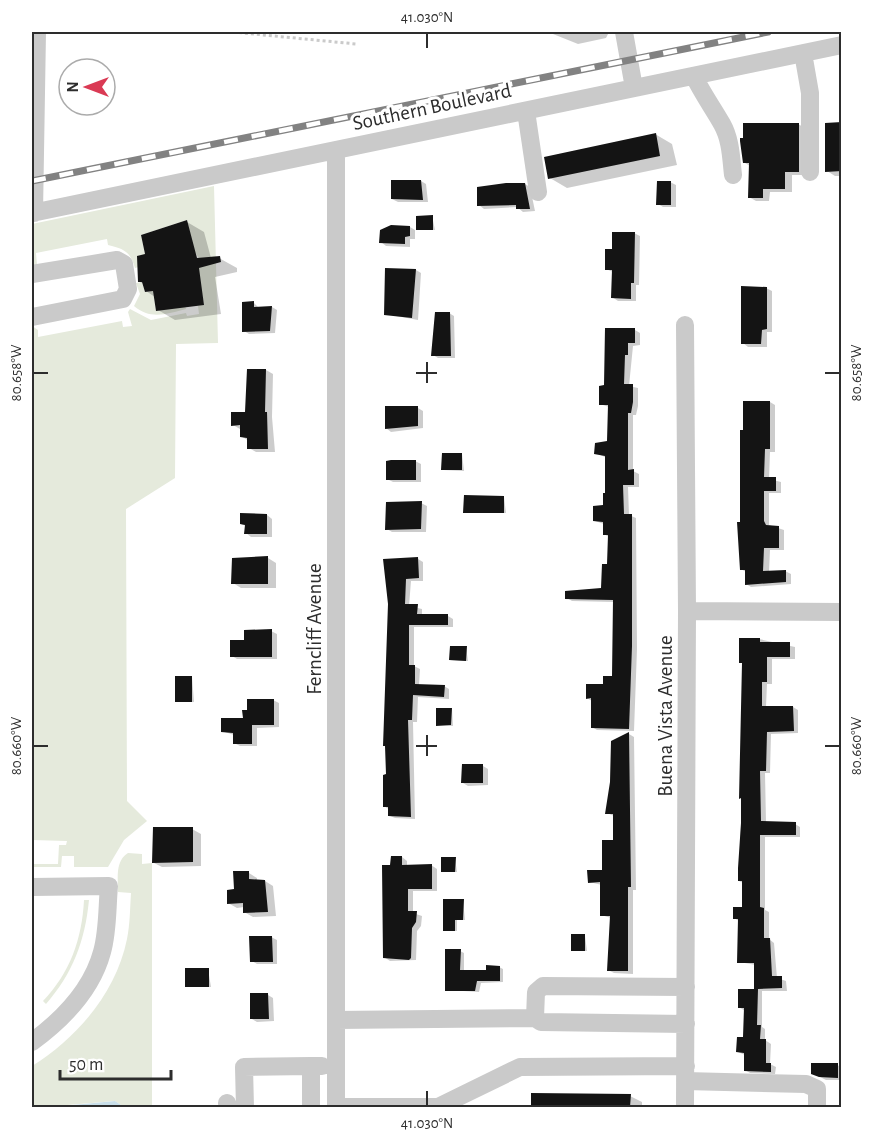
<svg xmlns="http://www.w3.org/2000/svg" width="873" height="1139" font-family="'Alegreya Sans',sans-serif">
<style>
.green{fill:#e5eadc}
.water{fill:#c9dfe9}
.shadow{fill:#0003}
.building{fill:#141414}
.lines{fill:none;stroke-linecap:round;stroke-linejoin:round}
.path{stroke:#cacaca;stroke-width:3;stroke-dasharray:3 3;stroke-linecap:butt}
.minor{stroke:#cacaca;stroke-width:18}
.rail-casing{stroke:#828282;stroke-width:7}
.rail{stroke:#fff;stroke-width:4.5;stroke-dasharray:14;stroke-linecap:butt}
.ticks{fill:none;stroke:#2d2d2d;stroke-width:2}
.labels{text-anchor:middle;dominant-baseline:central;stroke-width:6;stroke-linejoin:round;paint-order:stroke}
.street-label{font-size:21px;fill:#2d2d2d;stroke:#fff}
.neatline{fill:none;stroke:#2d2d2d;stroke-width:2}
.ticks-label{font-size:15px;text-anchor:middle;fill:#2d2d2d}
</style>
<rect width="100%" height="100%" fill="#fff"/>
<path class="green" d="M214,186l4,157 -42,1 -1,134 -49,31 1,292 20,20 -23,19 -16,27h-34v-11h-12l-1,11h-29v11v-14h26l1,-19h7l1,-4 -35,-1v-514l6,4v7l84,-16 1,6 9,-1 -4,-14 2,-3 21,11 35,-7 1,3 12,-2 -1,-8 6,-2 -5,-27v-19l-5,-7 -7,-31 -46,15 4,19 -6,13 -4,1c-5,-17 -11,-19 -27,-23l-1,-6 -71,14 1,12 -5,5v-46z
M142,282l3,10 8,-1 3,20 29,-6 1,4c-19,5 -36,11 -52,-3l6,-12 -4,-11z
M128,853l14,1v10l10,-1v244h-28l-9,-6 -83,7v-42c45,-28 84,-73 95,-127 3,-14 3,-31 4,-46l-13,-1c0,-14 -3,-31 10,-39z
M84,900h5c-4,41 -16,73 -43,104l-3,-3c27,-28 39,-62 41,-101z"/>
<path class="water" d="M115,1101l9,6h-67l5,-1z"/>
<path class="shadow" d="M548,32h61l-3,6 -28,6z
M798,124l7,4v47h-13v17h-22l-1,9h-13l-7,-4 1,-31 -5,-3z
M842,124v52h-7l-8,-5z
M655,134l17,10 5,21 -110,23 -17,-10z
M421,181l5,3 2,18h-30l-6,-3z
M670,182l6,3v22h-13l-5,-3z
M525,184l5,3 5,24 -12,1 -6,-5 -33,2 -5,-4z
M432,216l3,14 -17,-1z
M187,222l17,10 7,26h8l18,10v4l-22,5 6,37 -46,6 -17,-10 -3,-13 -9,-6 -2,-7 -4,-2z
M410,227l5,3v9h-5v8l-24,-1 -5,-4z
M634,233l6,3 -1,49h-3v16h-18l-6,-4 1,-25 -7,-3 8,-18z
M387,270h29l5,3 -3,47 -33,-6z
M766,288l6,3v41h-5v15h-19l-5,-4z
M254,303l5,5 13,-1 5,3 -2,23 -26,1 -5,-3z
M449,313l5,3 1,42h-17l-5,-3z
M635,330l5,3v12l-7,1 -4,40 9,2v18l-2,9h-3v56l6,3v13h-11l1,28 7,3 1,131 -3,82 -37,-1 -5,-3v-26l-5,-3 26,-21 1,-75 -42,-1 -5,-3 35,-9 6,-23 1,-29 -5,-3v-10l-9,-3 9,-14 3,-12v-37l-11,-5 13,-10v-36l-9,-3 6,-17z
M266,370l7,4 -1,43 3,35h-19l-7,-4v-7l-8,-5 -1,-7 -7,-4 14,-11 1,-43z
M770,402l5,3v47h-5l-1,27 12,3v11h-12v32l15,5v20h-14l-1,22 16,-1 6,3v10l-40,3 -5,-3v-12l-5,-3 1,-46z
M418,408l5,3v17l-32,4 -5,-4z
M462,454l2,17 -21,-1z
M415,461l6,3v18h-28l-6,-3z
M465,496l39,1 2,16h-40z
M421,503l6,3 -1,26h-34l-5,-3z
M267,515l5,4v18h-21l-5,-4v-7l-5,-2z
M268,558l8,5v25h-35l-8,-5z
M418,559l5,3v19h-12l-2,25 13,3v6l26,1 5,3v8h-39v39l6,3 -1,16 25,1 5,3v10l-31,-2 -1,25h-4l2,97 -20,-1 -5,-2v-6l-6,-4 4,-30 2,-172z
M271,631l6,3v25h-40l-5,-3 14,-14z
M759,639l36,8v12h-23v25h-5l-1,23h27l5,3v23l-27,1 -1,39h-5l1,49 29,2 5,3v10h-35v73l4,2v27l5,4 3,35 9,3 1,10h-25v36l3,2v11l6,4 -1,20 6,3 -1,7 -25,-1 -5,-3v-15l-7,-3 7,-14v-27l-6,-4 17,-16v-26l-17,-3v-41l-5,-3 10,-9 -1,-26 -4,-2 3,-82 -2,-1z
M466,647l2,14 -18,-1z
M192,677l2,25 -17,-1z
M273,700l6,3v24l-22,1v18h-17l-6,-3v-8l-12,-4 22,-12 5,-8z
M452,709l1,17 -16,-1z
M629,734l5,3 2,153h-3v84l-19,-1 -6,-3 3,-52 -10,-3 1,-30 -13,-3 14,-11 11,-30v-25l-7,-3z
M483,766l5,3v16l-20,1 -5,-3z
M192,829l9,5v32l-39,1 -8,-4z
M402,857l5,4v5l24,-1 6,4v22h-24v22l9,3 -1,10 -4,5 -1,29 -26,1 -6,-4 8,-91z
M455,858l2,14h-12z
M249,873l8,5v3h8l8,5 3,30 -23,1 -9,-5v-5l-7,1 -9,-5z
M463,901l2,19h-8v11l-13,-1z
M585,936l2,15 -14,-1z
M271,937l6,3v24h-20l-5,-3z
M460,951l4,2v18h24l11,-4 4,2v13l-22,1 -2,9 -32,-2z
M208,969l3,18 -25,-1z
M268,995l5,3 1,23 -17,1 -5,-3z
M837,1065l5,2v13h-16l-8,-4z
M532,1094l98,2 12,6v6h-110z"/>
<path class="building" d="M842,122v49l-17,1v-49z
M743,123h56v49h-14v17h-22v9h-15l1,-35h-6l-3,-22v-3h3z
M656,133l4,23 -112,23 -4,-22z
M391,180h30l2,20 -32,-1z
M657,181h14v24h-15z
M506,183h19l5,26h-14v-4l-39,1v-19z
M433,215v15h-17v-14z
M187,220l10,38 23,-2 1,6 -22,6 5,37 -48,6 -3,-20 -8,1 -3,-10h-4l-1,-26 8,-2 -4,-19z
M391,225l19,1v10l-5,1v7l-26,-1 1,-13z
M612,232h23l-1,51h-3v16l-20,-1 1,-28h-7v-21h7z
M385,268l31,1 -4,49 -28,-3z
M741,286l26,1v42l-5,1 -1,14h-20z
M254,301v6l18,-1 -2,25 -28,1v-30z
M435,312h15l1,44h-20z
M605,328h30v15h-7v12h-3l-1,29h9v18l-2,11h-3v57l6,-1v16h-11l1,29h8v132l-3,83 -38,-1v-30l-5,1v-15h17v-8h9l1,-76 -48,-1v-8l36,-3 1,-24h5l1,-29h-5v-13l-10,-1v-15l10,-1v-12h2v-37l-11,-2 1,-11 12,-2 1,-36h-9v-19l5,-1z
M247,369h19l-1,43h2l1,37h-21v-11l-7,-1v-12l-9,1v-14h14z
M743,401h27v48h-5l-1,28h12v14h-12v30l2,4 13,1v22h-15l-1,23 23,-1v12l-41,3v-15h-5l-3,-48h3v-92h3z
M385,406h33v20l-33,3z
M442,453h20v17h-21z
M391,460h25v20h-30v-19z
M464,495l40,1v17h-41z
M422,501l-1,28 -36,1 1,-28z
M240,513l27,1v20h-23l1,-9 -5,-1z
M268,556v28h-37l1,-26z
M418,557l1,21 -13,1 -1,25h13l-1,10h31v11h-39v40h6v19l30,1 -1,12 -31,-2 -1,25h-4l3,97 -23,-1v-9h-5v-32l3,-1 -1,-28h-2l5,-142 -5,-45z
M272,629v28h-42v-17h14v-10z
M739,638h21v4h30v15h-23v25h-5v24h31l1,25 -27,1 -1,39h-6l1,50 35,1v13h-36v72l4,1v30h6l2,38h10v12l-24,1 -1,36h4l-1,14h6v24h5v9l-27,-1v-18l-8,-1 1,-15h6l1,-29h-6v-19h16v-26h-17l1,-44h-5v-12h9v-26h-4v-13l3,-45v-25l-2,1 3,-136h-3z
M450,646h17l-1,15 -17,-1z
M175,676h17v26h-17z
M247,699h27v26h-22v19h-19v-11l-12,-1v-14h22l-1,-8h5z
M436,708h16l-1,17 -15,1z
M629,732l2,155h-3v84h-21l3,-55h-10v-34l-12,1 -1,-13h15v-30h11v-26h-8l5,-32 1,-41z
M462,764h21v19h-22z
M153,827h40v35l-41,1z
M391,856h11v9l30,-1v25h-24v22h9l-1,11 -4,6 -1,30 -2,2 -26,-2 -1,-93h8z
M441,857h15l-1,15h-14z
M233,871h16v8l16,1 3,32 -25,1v-10l-16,1v-14l7,-1z
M443,899h21l-1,21h-8v11h-12z
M571,934h14v17h-14z
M249,936h23l1,26h-23z
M445,949h16l-1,21h26v-5l14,1v15h-23l-2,10h-30z
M185,968h24v19h-24z
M250,993h18l1,26h-19z
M811,1063h27v15l-19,-1 -8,-3z
M531,1093l100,1 -1,13h-99z"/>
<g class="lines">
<path class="path" d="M233,32l123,12"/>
<path class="minor" d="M624,32l10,56
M803,53l7,40v79
M694,76c8,17 19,32 28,48 9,16 9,34 11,51
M526,111l12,81
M32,213l810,-168
M34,213l3,-181
M32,274l85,-14 7,4 4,25 -5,10 -91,18
M685,325l2,286 -2,497
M687,611l155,1
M32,887l77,-1c-2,22 -1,45 -7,66 -10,37 -40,68 -70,90
M535,1018l6,4 145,2
M336,1020l199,-2 1,-26 7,-6 143,1
M685,1081l121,3 11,5v19
M227,1103l1,5
M336,1107h102l82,-40 166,-1
M245,1108l-1,-41 67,-1
M311,1108v-42h11
M336,1108v-958"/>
<defs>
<path id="rail" d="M32,181l736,-149"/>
</defs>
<use href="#rail" class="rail-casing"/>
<use href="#rail" class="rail"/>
</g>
<path class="ticks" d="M427,33v15M427,362v21M33,373h15M416,373h21M825,373h15M427,735v21M33,746h15M416,746h21M825,746h15M427,1091v15"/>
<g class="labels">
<g class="street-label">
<text transform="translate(432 107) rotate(-12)">Southern Boulevard</text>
<text transform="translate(314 629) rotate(-90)">Ferncliff Avenue</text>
<text transform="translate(665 716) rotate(-90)">Buena Vista Avenue</text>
</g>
</g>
<rect width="873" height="1139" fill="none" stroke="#ffffff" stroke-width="66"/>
<g transform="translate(87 87) rotate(270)"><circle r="28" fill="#ffffff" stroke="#ababab" stroke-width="1.5"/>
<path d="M0-4.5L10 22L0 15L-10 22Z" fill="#da3a54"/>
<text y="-9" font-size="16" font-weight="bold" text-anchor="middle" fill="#2d2d2d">N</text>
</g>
<path d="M60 1070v9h111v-9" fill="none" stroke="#2d2d2d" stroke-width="3"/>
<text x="69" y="1070" font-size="18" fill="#2d2d2d" stroke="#ffffff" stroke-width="4.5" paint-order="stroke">50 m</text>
<rect x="33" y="33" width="807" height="1073" class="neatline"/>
<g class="ticks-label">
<text x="427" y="22">41.030°N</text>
<text transform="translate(856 373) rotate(-90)" y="5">80.658°W</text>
<text transform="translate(16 373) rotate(-90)" y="5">80.658°W</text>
<text transform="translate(856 746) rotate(-90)" y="5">80.660°W</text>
<text transform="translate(16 746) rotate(-90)" y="5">80.660°W</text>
<text x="427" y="1128">41.030°N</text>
</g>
</svg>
